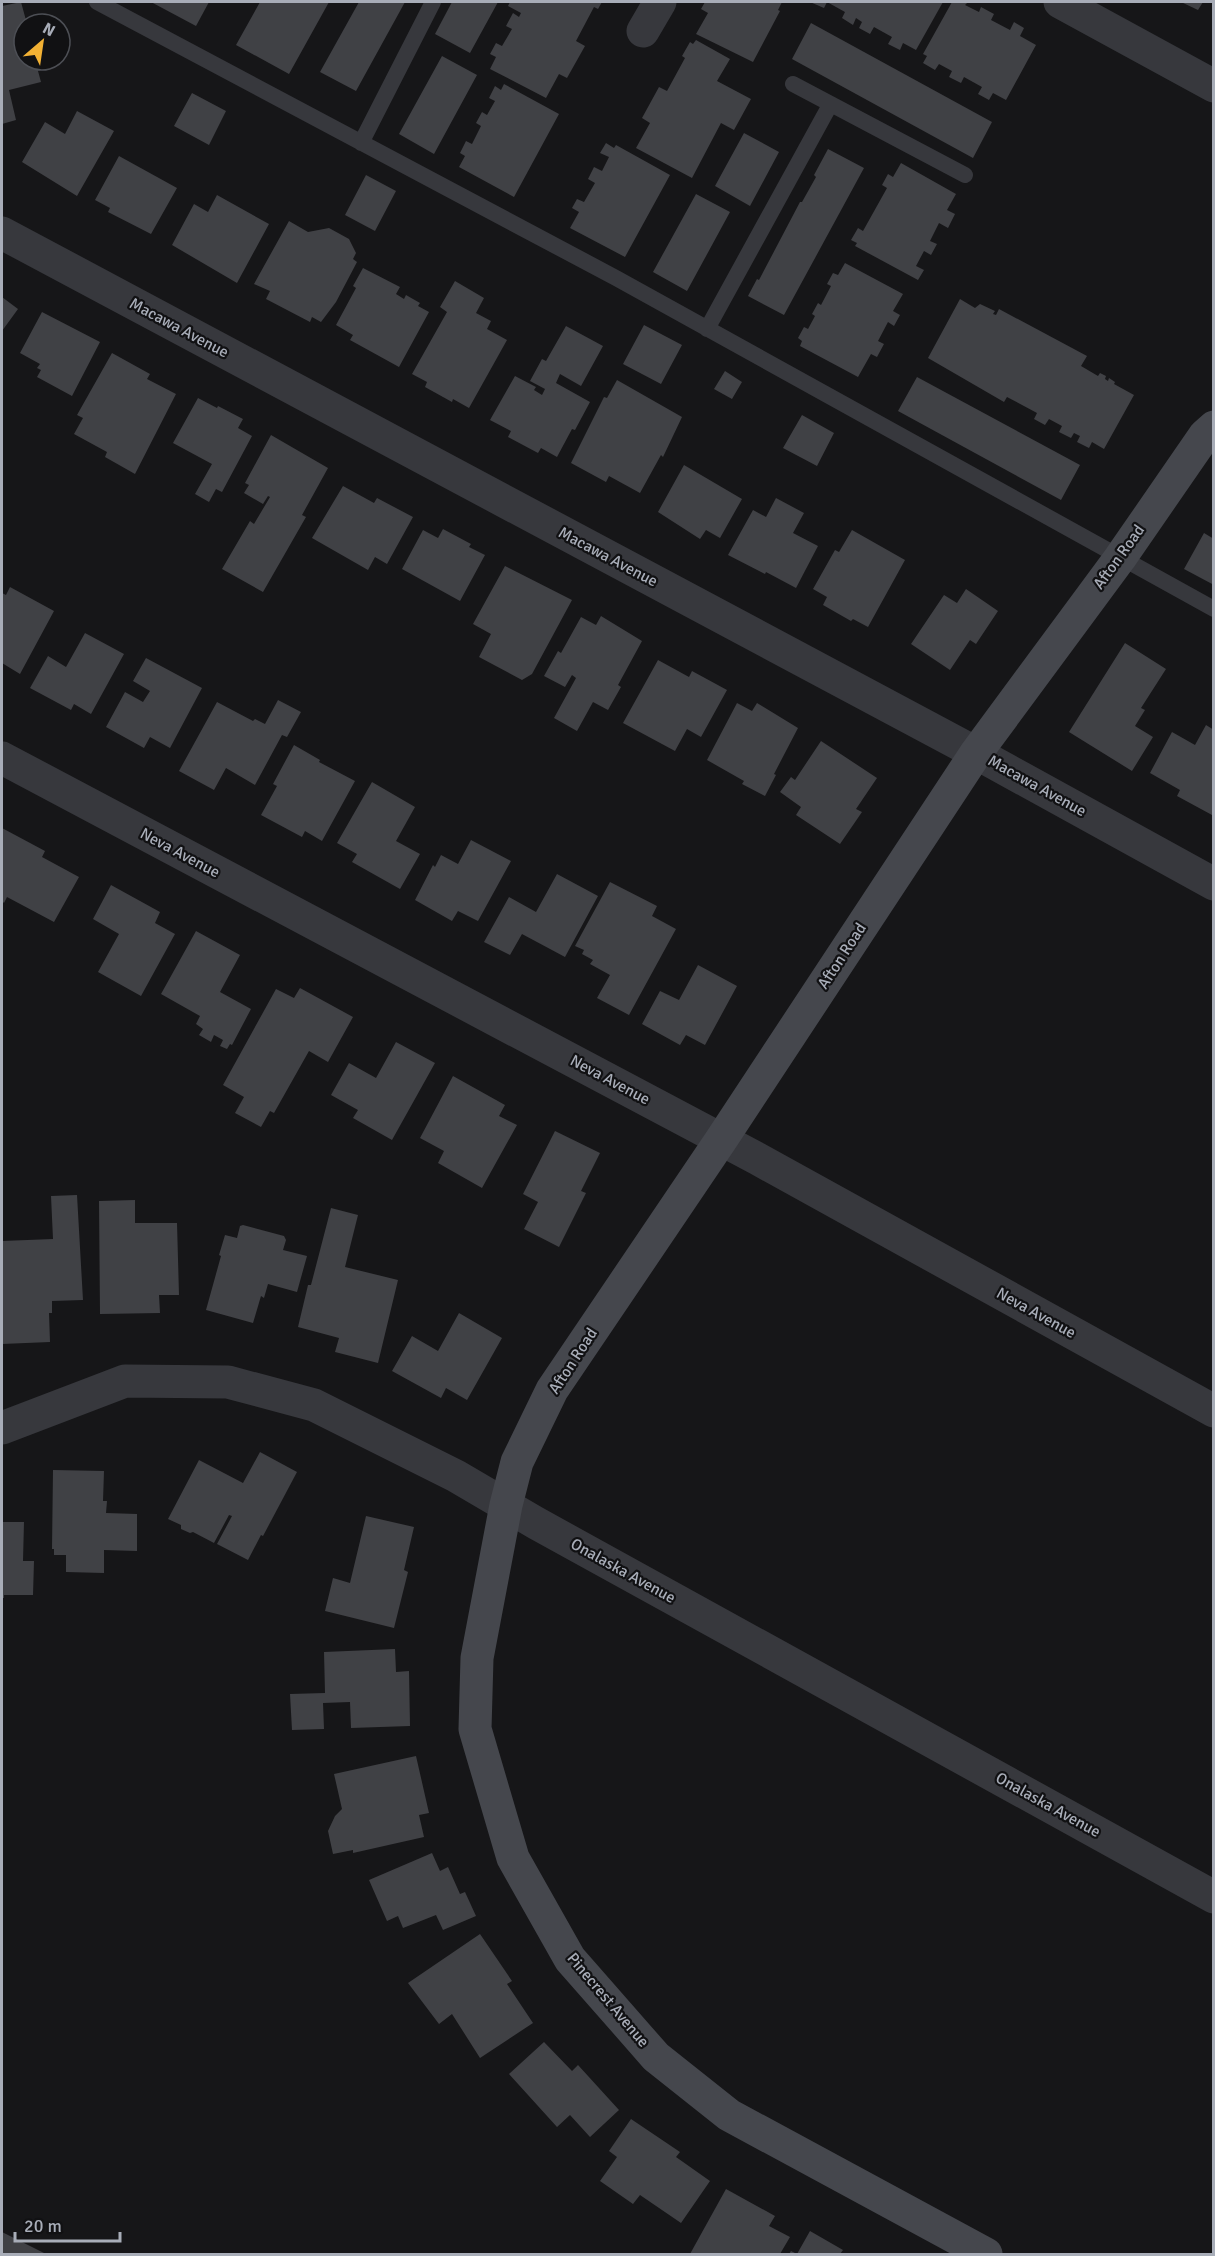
<svg xmlns="http://www.w3.org/2000/svg" width="1215" height="2256" font-family="Signika,sans-serif">
<style>
.building{fill:#404145}
.lines{fill:none;stroke-linecap:round;stroke-linejoin:round}
.lane{stroke:#37383d;stroke-width:16}
.street{stroke:#37383d;stroke-width:33}
.secondary{stroke:#45474d;stroke-width:33}
.labels{text-anchor:middle;dominant-baseline:central;stroke-width:4.5;stroke-linejoin:round;paint-order:stroke}
.street-label{font-size:16px;fill:#a8adb8;stroke:#111113}
</style>
<rect width="100%" height="100%" fill="#161618"/>
<path class="building" d="M21,2l6,22h-3v36h11l6,22 -32,8 7,30 -14,4v-118z
M151,2h58l-13,24z
M260,2h69l-40,72 -53,-29z
M359,2h46l-49,89 -36,-19z
M452,2h46l-28,51 -35,-19z
M510,2h92l-4,7 -4,-2 -18,34 9,5 -18,32 -8,-4 -13,24 -56,-29 6,-12 -6,-3 6,-11 6,3 10,-17 -6,-3 7,-13 6,4 2,-4 -13,-7z
M705,2h77l-4,8 2,1 -27,51 -57,-28 12,-21 -7,-4z
M810,2h133l-27,48 -13,-7 -3,7 -12,-6 4,-7 -18,-10 -4,7 -11,-6 3,-6 -6,-4 -3,7 -11,-7 3,-6 -18,-10 -3,6z
M952,2h16l-3,3 14,7 2,-5 13,7 -3,6 19,10 4,-8 10,6 -4,8 16,9 -30,55 -13,-7 -4,7 -11,-6 4,-7 -18,-10 -3,6 -12,-6 3,-6 -13,-7 -4,6 -12,-7 4,-7 -4,-2z
M1181,2h22l-5,8z
M811,23l181,99 -19,36 -181,-99z
M696,40l34,19 -13,22 34,18 -17,31 -13,-7 -29,55 -56,-30 14,-25 -8,-5 17,-31 8,4 18,-33 -3,-2 8,-14 3,2z
M442,56l35,19 -43,79 -35,-20z
M504,84l55,30 -45,83 -55,-30 6,-11 -5,-3 6,-12 6,3 9,-18 -5,-3 6,-11 5,3 8,-14 -6,-3 6,-12 6,4z
M192,93l34,18 -17,34 -35,-19z
M77,111l37,20 -37,65 -55,-34 23,-40 20,12z
M744,133l35,19 -29,54 -35,-20z
M606,143l8,5 2,-3 54,30 -45,82 -55,-29 9,-16 -7,-4 5,-9 7,3 11,-19 -7,-4 6,-12 8,4 7,-14 -9,-4z
M828,149l36,19 -80,147 -36,-19 9,-17 2,1 41,-78h2l14,-25 -2,-2z
M119,156l58,32 -26,46 -43,-22 2,-4 -15,-8z
M901,163l55,31 -9,16 8,4 -7,14 -9,-5 -9,18 7,3 -6,11 -7,-4 -8,15 8,4 -6,10 -63,-34 2,-3 -6,-3 7,-12 5,3 24,-43 -5,-3 6,-11 5,3z
M366,175l30,16 -21,40 -30,-16z
M696,194l34,18 -43,79 -34,-19z
M217,195l52,29 -32,59 -65,-38 22,-41 14,8z
M289,221l19,11 21,-4 20,11 7,14 -3,6 4,3 -21,40 -15,20 -9,-5 -2,5 -44,-23 4,-8 -16,-7z
M845,263l58,31 -10,17 7,4 -6,11 -6,-4 -10,19 6,3 -7,13 -6,-3 -13,23 -58,-31 2,-5 -4,-3 6,-11 4,2 7,-13 -3,-2 6,-11 3,2 10,-19 -4,-2 6,-11 5,2z
M363,268l37,19 -4,7 8,5 2,-4 14,8 -2,3 11,6 -30,55 -49,-27 3,-5 -17,-10 20,-37 -3,-2z
M455,281l29,17 -8,15 15,8 -4,8 20,11 -38,68 -16,-9 -1,3 -27,-15 2,-5 -15,-8 35,-62 -7,-5z
M2,297l16,12 -16,22z
M960,299l15,9 5,-4 15,7 -2,3 3,1 3,-6 88,47 -6,10 17,10 2,-3 6,3 -1,3 3,2 1,-3 6,4 -1,2 20,11 -30,54 -12,-7 -3,6 -12,-6 3,-6 -6,-3 -3,5 -12,-6 3,-6 -13,-7 -4,6 -11,-6 3,-6 -30,-16 -3,5 -76,-44z
M42,312l58,30 -28,54 -35,-19 4,-7 -4,-2 3,-4 -20,-11z
M644,325l38,20 -21,39 -38,-20z
M566,326l37,20 -22,40 -21,-12 -4,9 34,19 -15,28 -3,-1 -15,28 -16,-9 -3,5 -30,-16 3,-6 -21,-11 25,-44 21,11 -2,3 8,5 3,-6 -15,-8 12,-22 4,2z
M112,353l38,21 -3,5 29,15 -41,80 -30,-17 2,-5 -33,-18 9,-16 -6,-3z
M725,371l17,11 -10,17 -18,-10z
M917,377l163,88 -19,35 -163,-89z
M617,380l65,37 -19,40 -2,-2 -21,38 -31,-17 -3,6 -35,-19 33,-66 3,1z
M198,398l19,10 1,-2 25,13 -5,9 14,8 -30,56 -6,-3 -7,13 -14,-8 17,-30 -39,-21z
M802,415l32,18 -17,33 -34,-18z
M271,435l57,33 -26,47 4,2 -43,75 -41,-23 28,-48 4,3 16,-27 -2,-1 -5,8 -19,-11 5,-8 -4,-2z
M684,465l58,34 -22,39 -14,-8 -6,9 -42,-27z
M343,486l31,17 3,-5 36,19 -26,47 -12,-7 -7,13 -56,-32z
M776,498l28,15 -11,20 25,13 -22,42 -30,-16 -1,2 -37,-19 25,-45 13,7z
M443,529l28,15 -2,3 16,8 -25,46 -58,-32 21,-39 15,8z
M852,530l53,30 -37,67 -15,-8 -2,2 -28,-16 4,-8 -14,-8 22,-39 4,2z
M1204,533l10,6v46l-30,-16z
M505,566l67,34 -40,74 -10,6 -43,-23 12,-23 -18,-10z
M10,587l44,24 -34,63 -18,-11v-70l4,2z
M966,589l32,22 -22,33 -6,-4 -20,30 -39,-26 33,-49 13,8z
M601,616l41,25 -24,44 3,2 -13,23 -15,-8 -16,29 -23,-13 22,-40 -4,-3 -7,12 -21,-11 14,-25 3,2 20,-36 15,8z
M85,633l39,21 -33,60 -17,-10 -3,6 -41,-22 18,-32 18,11z
M1125,643l41,26 -25,39 4,2 -10,16 18,11 -21,34 -63,-39z
M146,658l56,30 -32,60 -20,-11 -6,11 -38,-21 19,-35 18,10 7,-11 -17,-10z
M658,660l31,17 3,-6 35,19 -26,47 -14,-8 -12,22 -52,-28z
M278,700l23,12 -14,25 -5,-2 -27,50 -29,-17 -12,22 -35,-19 38,-69 36,19 2,-2 10,5z
M737,703l15,8 5,-8 41,25 -24,46 2,1 -11,21 -23,-12 2,-3 -37,-21z
M1206,725l8,5 -2,85 -35,-19 3,-6 -30,-17 22,-41 23,13z
M821,741l56,37 -21,31 6,3 -22,32 -44,-29 5,-8 -21,-15 11,-15 4,3z
M294,745l26,15 -1,2 36,19 -33,60 -17,-10 -3,6 -41,-22 16,-29 -4,-2z
M372,782l43,25 -19,34 24,13 -20,35 -48,-27 5,-8 -20,-11z
M2,828l43,23 -3,6 37,20 -25,45 -47,-25 -3,6 -2,-2z
M471,840l40,21 -33,60 -20,-10 -6,10 -37,-21 18,-35 2,2 6,-12 17,9z
M557,874l41,22 -33,61 -43,-23 -12,21 -26,-13 25,-45 27,15z
M610,882l47,24 -5,10 24,13 -47,86 -32,-17 13,-23 -20,-11 3,-4 -11,-6 2,-4 -9,-4z
M111,885l49,27 -5,11 20,11 -34,62 -43,-24 21,-38 -26,-15z
M196,931l44,24 -20,37 31,17 -19,36 -2,-1 -3,5 -7,-3 3,-6 -9,-5 -3,7 -12,-7 4,-6 -7,-5 4,-8 -39,-22z
M698,965l39,21 -32,59 -19,-10 -6,10 -38,-21 18,-33 19,9z
M300,988l53,29 -25,45 -19,-11 -35,62 -4,-2 -9,16 -26,-14 9,-16 -21,-12 53,-96 18,9z
M396,1042l39,21 -43,77 -39,-22 5,-8 -27,-15 18,-32 27,15z
M453,1076l52,29 -6,11 18,9 -35,63 -44,-25 6,-12 -24,-13z
M555,1131l45,22 -19,38 5,2 -27,54 -35,-18 14,-27 -15,-8z
M77,1195l6,105 -31,1v12h-3l1,29 -48,2v-103l51,-2 -2,-43z
M135,1200v23h42l2,72h-20l1,18 -60,1 -1,-113z
M331,1208l27,7 -13,52 53,13 -20,83 -43,-11 4,-14 -41,-11 10,-42h3z
M243,1225l41,11 2,4 -3,10 24,6 -10,36 -29,-8 -4,14 -3,-2 -8,27 -47,-13 15,-54 -2,-1 6,-20 12,3 3,-12z
M459,1313l43,25 -35,62 -21,-12 -5,10 -49,-27 20,-35 26,15z
M260,1452l37,20 -34,64 -2,-1 -13,25 -31,-16 15,-28 -3,-1 -15,28 -21,-11 -3,1 -9,-4v-4l-13,-6 31,-59 44,23z
M53,1470l51,1 -1,30h4l-1,12 31,1v37l-33,-1v23l-38,-1v-17h-12v-6h-2z
M366,1516l48,11 -10,43 4,2 -14,56 -69,-17 8,-33 17,5z
M2,1522h22l-1,39h11l-1,34h-29v3h-2z
M395,1649l1,23 13,-1 1,55 -59,2 -1,-26 -27,1 1,26 -32,1 -2,-36 35,-1 -1,-41z
M416,1756l13,57 -10,2 5,22 -71,16v-3l-20,4 -5,-23 7,-15 7,-7 -8,-35z
M432,1853l8,18 8,-4 12,27 5,-2 11,24 -33,14 -7,-15 -33,13 -5,-12 -11,5 -18,-41z
M480,1934l32,47 -5,3 26,39 -53,35 -28,-44 -13,10 -31,-41z
M544,2042l28,29 6,-6 41,45 -29,27 -20,-22 -13,12 -48,-53z
M631,2119l49,33 -4,5 34,24 -29,42 -41,-28 -7,9 -33,-23 17,-24 -8,-6z
M726,2189l49,27 -6,10 21,11 -10,17h-90z
M810,2231l33,19 -3,4h-51l2,-3 6,3z
M2,2232l44,22h-44z"/>
<g class="lines">
<path class="lane" d="M97,2l519,276 598,331
M793,84l172,91
M361,143l72,-141
M707,329l123,-224"/>
<path class="street" d="M1060,2l154,84
M643,31l17,-29
M2,233l974,520 238,131
M2,758l756,401 456,252
M2,1428l123,-47 103,1 86,23 142,71 80,47 678,374"/>
<path class="secondary" d="M986,2254l-257,-139 -73,-58 -86,-98 -57,-101 -38,-129 2,-71 29,-153 11,-43 35,-72 169,-250 255,-387 144,-195 85,-123 9,-8"/>
</g>
<g class="labels">
<g class="street-label">
<text transform="translate(179 328) rotate(28)">Macawa Avenue</text>
<text transform="translate(608 557) rotate(28)">Macawa Avenue</text>
<text transform="translate(1119 557) rotate(-54)">Afton Road</text>
<text transform="translate(1037 786) rotate(29)">Macawa Avenue</text>
<text transform="translate(180 853) rotate(28)">Neva Avenue</text>
<text transform="translate(842 956) rotate(-57)">Afton Road</text>
<text transform="translate(610 1080) rotate(28)">Neva Avenue</text>
<text transform="translate(1036 1313) rotate(29)">Neva Avenue</text>
<text transform="translate(573 1361) rotate(-57)">Afton Road</text>
<text transform="translate(623 1571) rotate(29)">Onalaska Avenue</text>
<text transform="translate(1048 1805) rotate(29)">Onalaska Avenue</text>
<text transform="translate(608 2000) rotate(50)">Pinecrest Avenue</text>
</g>
</g>
<rect width="1215" height="2256" fill="none" stroke="#a8adb8" stroke-width="6"/>
<g transform="translate(42 42) rotate(29)"><circle r="28" fill="#111113" stroke="#4d4f55" stroke-width="1.5"/>
<path d="M0-4.5L10 22L0 15L-10 22Z" fill="#f2b134"/>
<text y="-9" font-size="16" font-weight="bold" text-anchor="middle" fill="#a8adb8">N</text>
</g>
<path d="M15 2232v9h105v-9" fill="none" stroke="#a8adb8" stroke-width="3"/>
<text x="24" y="2232" font-size="18" fill="#a8adb8" stroke="#111113" stroke-width="4.5" paint-order="stroke">20 m</text>
</svg>
